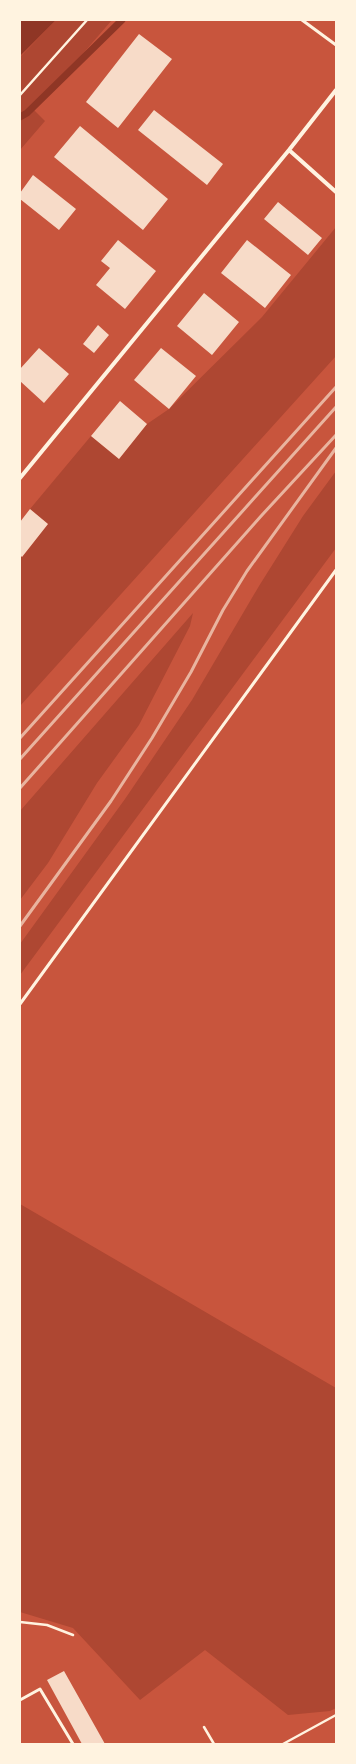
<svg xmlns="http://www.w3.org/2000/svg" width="356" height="1764" font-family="'Playfair Display',serif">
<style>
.green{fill:#ae4732}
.water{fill:#8f3625}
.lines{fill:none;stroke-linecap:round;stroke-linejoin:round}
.stream{stroke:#8f3625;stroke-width:7}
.building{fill:#f7dbc8}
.path{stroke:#fff3e0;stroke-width:2.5}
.service{stroke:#fff3e0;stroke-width:3}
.minor{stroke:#fff3e0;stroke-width:4}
.rail{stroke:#e9b49f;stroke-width:3}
</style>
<rect width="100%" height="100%" fill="#c8553d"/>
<path class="green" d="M56,20h56l-78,90 11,11 -25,29v-93z
M336,227v129l-316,350v-151l2,2 26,-33 -18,-15 61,-73 28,23 28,-35 22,-15 93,-92z
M336,471v77l-316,427v-31l105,-145 67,-99 67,-114 44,-70z
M193,613l-3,13 -51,99 -42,58 -49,80 -28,37v-89z
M20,1204l316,184v320l-6,3 -42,4 -83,-65 -65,50 -67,-72 -53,-16z"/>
<path class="water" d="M20,20h36l-36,36z"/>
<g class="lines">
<path class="stream" d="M20,117l7,-4 95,-93"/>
</g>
<path class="building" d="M139,34l33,25 -54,69 -32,-26z
M154,110l69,54 -16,21 -69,-55z
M80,126l88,73 -25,31 -89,-73z
M33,175l43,34 -17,21 -39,-31v-6z
M278,202l44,36 -14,17 -44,-36z
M118,240l38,31 -31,38 -29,-24 14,-17 -9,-7z
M247,240l44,35 -26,33 -44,-35z
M204,293l35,29 -27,33 -35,-29z
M98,325l11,10 -15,18 -11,-9z
M39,348l30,26 -25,29 -24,-22v-12z
M161,348l35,28 -27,33 -35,-29z
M120,401l27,23 -28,35 -28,-23z
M30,509l18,15 -26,33 -2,-2v-33z
M64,1671l41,73h-23l-35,-64z"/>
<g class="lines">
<path class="path" d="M20,95l67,-75
M20,1622l27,3 26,10
M204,1727l10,17
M283,1744l53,-29"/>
<path class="service" d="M302,20l34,25
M20,1004l316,-434
M20,1700l20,-11 33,55"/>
<path class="minor" d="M289,150l47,42
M20,478l269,-328 47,-60"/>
<path class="rail" d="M20,738l316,-351
M20,759l316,-352
M20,788l242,-273 74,-80
M20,926l91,-125 41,-63 39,-66 32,-62 24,-39 89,-123"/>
</g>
<rect width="356" height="1764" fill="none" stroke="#fff3e0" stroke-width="42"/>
</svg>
